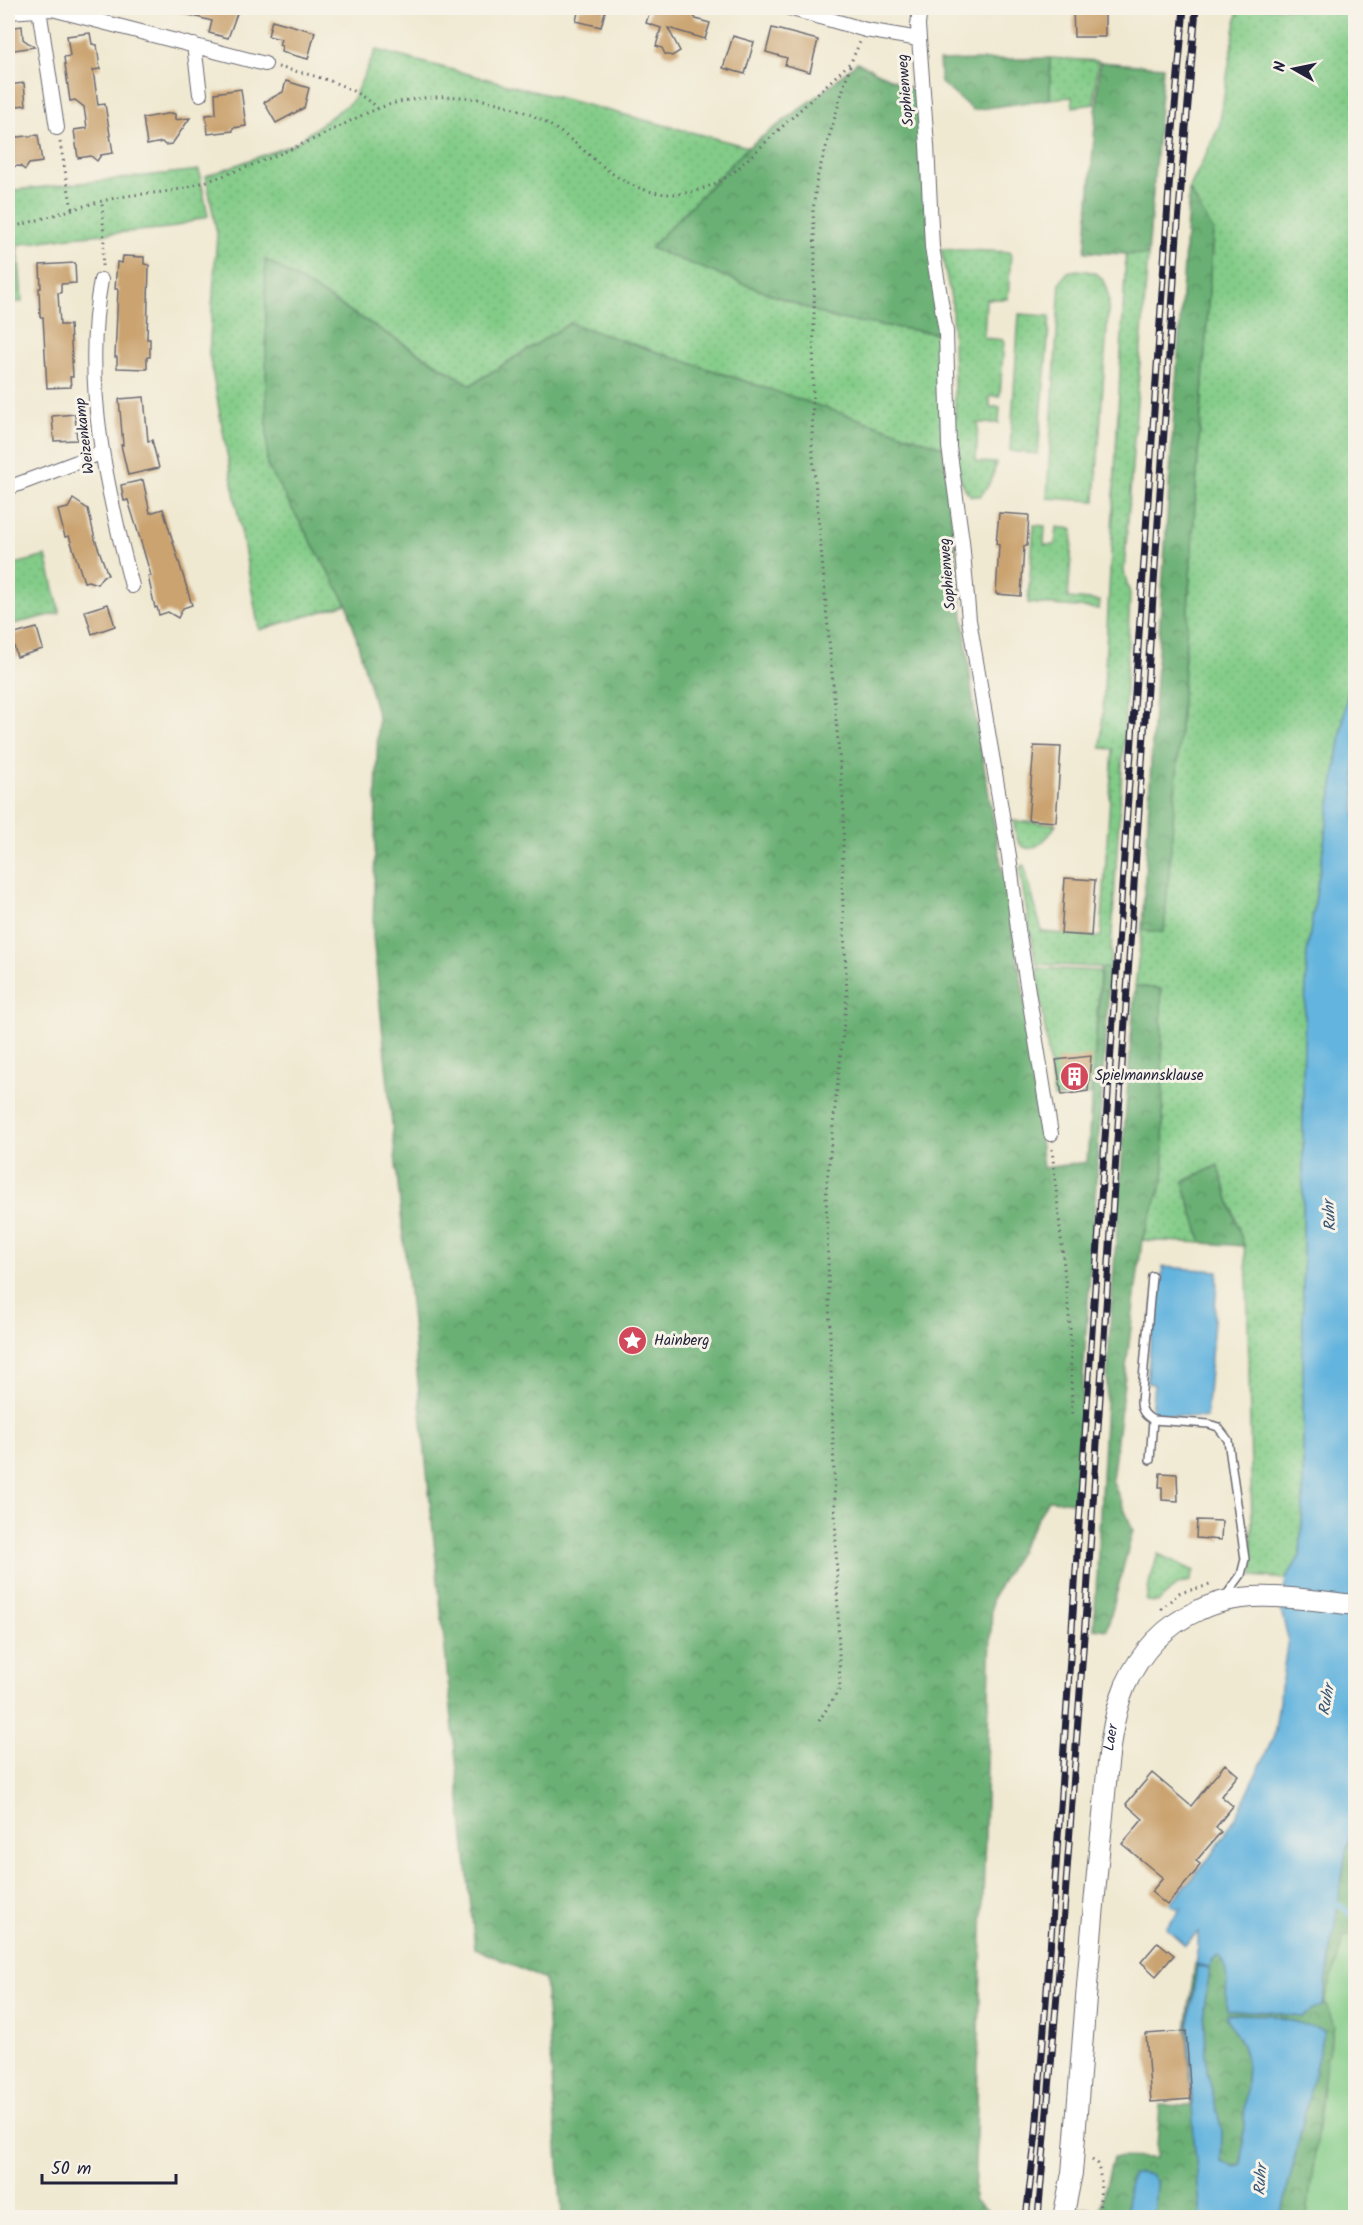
<svg xmlns="http://www.w3.org/2000/svg" width="1363" height="2225" font-family="Kalam,sans-serif">
<style>
.grass{fill:url(#grass-dots);stroke:#527762;stroke-width:1.5}
.forest{fill:url(#forest-crowns);stroke:#466958;stroke-width:1.5}
.park{fill:#83cc88;stroke:#527762;stroke-width:1.5}
.water{fill:#63b4de;stroke:#426b8c;stroke-width:1.5}
.lines{fill:none;stroke-linecap:round;stroke-linejoin:round}
.stream{stroke:#63b4de;stroke-width:5}
.building{fill:#caa370}
.lane-casing{stroke:#6a6870;stroke-width:10}
.street-casing{stroke:#6a6870;stroke-width:16}
.secondary-casing{stroke:#6a6870;stroke-width:22}
.path{stroke:#6a6870;stroke-width:3;stroke-dasharray:1.5 4.5;stroke-linecap:butt}
.lane{stroke:#fff;stroke-width:7}
.street{stroke:#fff;stroke-width:14}
.secondary{stroke:#fff;stroke-width:20}
.rail-casing{stroke:#22223b;stroke-width:7}
.rail{stroke:#f7f3e8;stroke-width:4.5;stroke-dasharray:14;stroke-linecap:butt}
.labels{text-anchor:middle;dominant-baseline:central;stroke-width:6;stroke-linejoin:round;paint-order:stroke}
.street-label{font-size:15px;fill:#22223b;stroke:#f7f3e8}
.poi-label{font-size:15px;fill:#22223b;stroke:#f7f3e8;text-anchor:start}
.water-label{font-size:16px;font-style:italic;fill:#395574;stroke:#f7f3e8}
</style>
<defs>
<pattern id="grass-dots" width="8" height="8" patternUnits="userSpaceOnUse" patternTransform="scale(1.5)"><rect width="8" height="8" fill="#83cc88"/><path d="M2 2h.1M6 6h.1" fill="none" stroke="#71af76" stroke-width="1.8" stroke-linecap="round"/></pattern>
<pattern id="forest-crowns" width="20" height="18" patternUnits="userSpaceOnUse" patternTransform="scale(1.5)"><rect width="20" height="18" fill="#6ab074"/><path d="M2 6a3 3 0 1 1 6 0M12 15a3 3 0 1 1 6 0" fill="none" stroke="#578f60"/></pattern>
</defs>
<rect width="100%" height="100%" fill="#f7f3e8"/>
<filter id="ink" filterUnits="userSpaceOnUse"><feTurbulence type="fractalNoise" baseFrequency=".0167" numOctaves="2"/><feDisplacementMap in="SourceGraphic" scale="12" xChannelSelector="R" yChannelSelector="G"/><feConvolveMatrix kernelMatrix="1 2 1 2 8 2 1 2 1" color-interpolation-filters="sRGB"/></filter>
<filter id="wash" filterUnits="userSpaceOnUse"><feTurbulence type="fractalNoise" baseFrequency=".008" numOctaves="4" result="noise"/><feDisplacementMap in="SourceGraphic" scale="24" xChannelSelector="R" yChannelSelector="G"/><feGaussianBlur stdDeviation="1.35" result="paint"/><feColorMatrix in="noise" values="0 0 0 0 0 0 0 0 0 0 0 0 0 0 0 0 0 1.4 0 .05"/><feComposite in="paint" operator="in"/></filter>
<g filter="url(#wash)">
<rect width="100%" height="100%" fill="#f0e9d2"/>
<path class="grass" d="M1238,8h117l1,654 -6,15 -43,276 -4,122v431l-3,50 -14,23 -33,-3 -6,-301 -3,-29 -26,-81 -35,17 19,61 -60,-3 22,-62 -3,-189 -26,-3 7,-56 22,1 14,-172 35,-528 -24,-42 30,-62z
M376,50l372,97 -97,101 182,70 107,16 3,113 -373,-124 -99,62 -205,-125 1,205 80,139 -88,26 -50,-276 8,-120 -11,-58 88,-32 58,-43z
M1050,58l48,3 -4,43 -21,3 -1,-10 -22,2z
M199,170l9,46 -38,12 -99,9 -63,9v-55z
M18,248l4,54h-14v-53z
M941,249l70,3 -3,47h-22l-2,39 20,2 -4,56h-10v11h10l-1,16h-21l-2,39 20,1c-3,14 -6,23 -16,33h-9c-11,-11 -12,-23 -15,-38l-4,-154z
M1126,254l22,1 -24,317 6,22 -7,157 -13,217 -74,-4 -16,-91v-6l4,-2 18,67 59,5 12,-188 -12,-1z
M1077,270c24,1 27,7 32,29l-14,202 -48,-3 13,-216 8,-10z
M1019,314l31,2 -12,138 -28,-3z
M1034,525l11,1 -1,19h11l2,-18 16,2 -5,69 32,3 -1,8 -71,-6z
M46,556l14,57 -52,12v-59z
M1013,821l43,3c-5,10 -23,34 -36,20 -5,-6 -5,-16 -7,-23z
M1037,968l63,3 -8,123 -38,4z
M1158,1554l36,17 -4,10 -13,4 -19,17 -12,-1 4,-21z"/>
<path class="forest" d="M1050,58v41l-77,11 -32,-27 -2,-22z
M857,62l59,29 24,243 -107,-16 -183,-70 98,-101 75,-55z
M1100,62l63,5 -15,188 -63,-3z
M1189,189l24,42 -35,528 -14,173 -22,-2 11,-205z
M265,259l206,126 99,-62 373,124 31,262 53,303 16,156 44,-6 14,-194h9l-35,534 -27,-2 -56,99 -18,601 22,17h-434l-17,-237 -70,-32 -102,-1012 5,-219 -31,-113 -80,-139z
M1135,986l26,3 3,189 -22,62 -30,240 21,50 -26,100 -13,-2 17,-320z
M1218,1165l26,81 -42,-3 -19,-61z
M1355,1813v125l-10,-3 -20,66 9,25 -8,37 -19,154h-26l14,-63 -25,-139 -42,-1v6l14,25 5,17 -5,103 -6,2 -15,-6 1,-30 -15,-60 -3,-63 6,-39 -20,32 -2,28 6,109 7,79h-47l2,-36 -28,10 -1,26 -55,1 3,-11 25,3 13,-53 43,1 4,-53 31,1 -5,-77 9,-65 15,3 2,-8 7,-3c14,20 4,33 9,54l42,2 31,5z"/>
<path class="park" d="M1345,1934l11,4 -1,279h-48l19,-154 8,-37 -9,-25z"/>
<path class="water" d="M1355,662l1,1151 -11,44 -22,148 -22,12 -31,-5 -43,-2c-3,-20 5,-36 -8,-54l-7,3 -2,8 -15,-3 3,-17v-15l-13,13 -19,-17 15,-20h-6l-5,-4 44,-52 23,-37 37,-79 14,-98 -7,-28 5,-31 14,-23 3,-50v-431l4,-122 43,-276z
M1163,1267l55,4 -12,147 -55,-5 3,-29 -7,-1 7,-84h6z
M1197,1966l13,2 -6,40 3,63 15,60 -1,31 15,5 6,-2 5,-103 -5,-17 -14,-25 -1,-6 43,1 54,15 -43,187h-80l-7,-79 -6,-109z
M1138,2173l13,2 5,6 -2,36h-27l1,-26 4,-16z"/>
<g class="lines">
<path class="stream" d="M1334,1900l22,19"/>
</g>
<g id="blocks">
<path class="building" d="M179,8h60l-11,30 -19,-5 3,-12 -34,-9z
M579,8h27l-5,19 -25,-6z
M651,8l16,2 4,-2h18l7,11 14,4 -5,16 -37,-11 12,23 -8,5 -7,-2 -3,-6 -6,-2 5,-18 -15,-5z
M1073,8h32v29h-31z
M272,20l43,12 -7,27 -27,-7 1,-6 -3,-1 2,-6 -13,-3z
M22,26l1,13 11,8 -26,4v-23z
M772,28l46,12 -8,32 -25,-7 2,-7 -21,-6z
M90,33l2,11 5,1 3,24 -7,1 5,35 7,-1 8,49 -12,2 -4,6 -6,-5 -13,2 -4,-28 13,-2 -3,-21 -9,-7 -5,1 -6,-44 6,-1 -3,-20z
M733,36l21,6 -9,32 -22,-6z
M286,81l23,7 -5,20 -28,15 -12,-21 19,-10z
M24,83l2,22 -18,2v-22z
M241,89l5,37 -13,2v3l-25,3 -2,-19 10,-1 -1,-21z
M172,113l3,1v6l15,-2 -18,26 -7,1 -3,-3 -15,3 -4,-27z
M38,135l4,27 -13,2 -4,6 -5,-4 -12,1v-29z
M123,256l21,1v7l5,1 -2,74h3v18h-3v12l-30,-1v-11h-2l3,-68h-3l2,-27 5,1z
M75,263l1,20 -15,1v9h-3l2,32h10l3,52h-3l1,10 -24,1 -4,-71h-3l-1,-29h2l-1,-23z
M144,397l4,44 4,-1 7,28 -31,7 -7,-30h2l-4,-46z
M75,414l2,26 -23,1 -2,-25z
M143,480l7,33 13,-4 29,96 -9,3 -5,10 -10,-6 -9,3 -2,-8 -2,1 -7,-32h3l-10,-34 -13,-42 -4,1 -3,-16z
M73,499l15,10 7,30 13,36 -5,1 -6,8 -9,-3 -4,1 -15,-46 -4,1 -7,-27 10,-2z
M999,513l30,2 -2,31h-3l-3,50 -25,-2 3,-49 -3,-1z
M108,604l7,22 -23,8 -7,-23z
M37,628l6,21 -26,8 -6,-22z
M1034,746l27,1 -5,75 -28,-2z
M1065,878l30,2 -4,56 -30,-2z
M1091,1056l-3,35 -26,4 -6,-35z
M1160,1473l17,1 1,27 -16,-1v-13h-3z
M1197,1520l25,1 -1,19 -25,-2z
M1225,1764l13,11 -17,21 12,10 -17,21 5,5 -25,29 4,3 -4,7 -29,34 -16,-13 12,-14 -41,-34 21,-25 -17,-15 26,-31 39,33z
M1158,1942l16,13 -18,21 -15,-14z
M1186,2031l5,68 -40,3 -5,-68z"/>
</g>
</g>
<g filter="url(#ink)">
<use href="#blocks" fill-opacity="0" stroke="#6a6870" stroke-width="1.5"/>
<g class="lines">
<defs>
<path id="lane" d="M1152,1276l-11,126c0,8 4,14 12,18
M1150,1460l3,-40 56,4 9,3 10,13 17,119 -4,16 -16,22"/>
<path id="street" d="M789,8l77,22 53,9
M920,8l-2,17 9,120 5,102 14,85 3,115 13,94 7,79 40,236 9,73 33,205
M39,9l18,119
M8,12l44,-3 213,55
M194,45l6,49
M101,280c-19,102 5,207 31,306
M8,488l93,-35"/>
<g id="secondary">
<path id="s1" d="M1063,2218l9,-45c10,-116 17,-232 30,-348 5,-44 6,-98 23,-139 15,-33 40,-61 74,-76 48,-23 105,-10 157,-5"/>
</g>
</defs>
<use href="#lane" class="lane-casing"/>
<use href="#street" class="street-casing"/>
<use href="#secondary" class="secondary-casing"/>
<path class="path" d="M278,67c37,9 70,15 99,41
M60,142l12,67
M8,228c39,-9 77,-25 118,-32 20,-3 42,-3 62,-9 41,-12 81,-28 119,-45 24,-10 46,-24 70,-33 27,-11 56,-13 85,-12 35,3 68,14 97,34 17,11 30,25 46,37 42,33 85,35 129,4l117,-110 9,-20
M102,266l2,-26 -2,-38
M1052,1149l18,177 2,88
M1161,1609l18,-16 31,-8
M819,1721l21,-33 -14,-497 21,-196 -5,-111 2,-73 -32,-366 3,-195 -2,-39 4,-33 34,-116
M1092,2160l6,4 3,17 -2,37"/>
<use href="#lane" class="lane"/>
<use href="#street" class="street"/>
<use href="#secondary" class="secondary"/>
<defs>
<path id="rail" d="M1026,2218l10,-85 17,-222 120,-1782 11,-121
M1038,2218l26,-306 22,-303 91,-1374 19,-227"/>
</defs>
<use href="#rail" class="rail-casing"/>
<use href="#rail" class="rail"/>
</g>
</g>
<defs>
<symbol id="building-disc" viewBox="-11 -11 22 22"><circle r="9.5" fill="#d1495b" stroke="#f7f3e8"/><path d="M-4-6H4V6H1V3H-1V6H-4ZM-2.5-4.3h1.7v1.8h-1.7ZM.8-4.3h1.7v1.8H.8ZM-2.5-1h1.7V.8h-1.7ZM.8-1h1.7V.8H.8Z" fill="#fff"/></symbol>
<symbol id="sight-disc" viewBox="-11 -11 22 22"><circle r="9.5" fill="#d1495b" stroke="#f7f3e8"/><path d="M0-6L1.8-2.2L6-1.7L2.9 1.2L3.7 5.4L0 3.3L-3.7 5.4L-2.9 1.2L-6-1.7L-1.8-2.2Z" fill="#fff"/></symbol>
</defs>
<g fill-rule="evenodd">
<use href="#building-disc" x="1058" y="1060" width="33" height="33"/>
<use href="#sight-disc" x="616" y="1324" width="33" height="33"/>
</g>
<g class="labels">
<g class="street-label">
<text transform="translate(906 90) rotate(-95)">Sophienweg</text>
<text transform="translate(85 436) rotate(-97)">Weizenkamp</text>
<text transform="translate(948 574) rotate(-95)">Sophienweg</text>
<text stroke="none"><textPath href="#s1" startOffset="483">Laer</textPath></text>
</g>
<g class="poi-label">
<text x="1095" y="1076">Spielmannsklause</text>
<text x="654" y="1341">Hainberg</text>
</g>
<g class="water-label">
<text transform="translate(1330 1216) rotate(-94)">Ruhr</text>
<text transform="translate(1327 1700) rotate(-80)">Ruhr</text>
<text transform="translate(1261 2180) rotate(-86)">Ruhr</text>
</g>
</g>
<rect width="1363" height="2225" fill="none" stroke="#f7f3e8" stroke-width="30"/>
<g transform="translate(1294 69) rotate(279)" stroke="#f7f3e8" stroke-width="4.5" paint-order="stroke">
<path d="M0-4.5L10 22L0 15L-10 22Z" fill="#22223b"/>
<text y="-9" font-size="16" font-weight="bold" text-anchor="middle" fill="#22223b">N</text>
</g>
<path d="M42 2174v9h134v-9" fill="none" stroke="#22223b" stroke-width="3"/>
<text x="51" y="2174" font-size="18" fill="#22223b" stroke="#f7f3e8" stroke-width="4.5" paint-order="stroke">50 m</text>
</svg>
